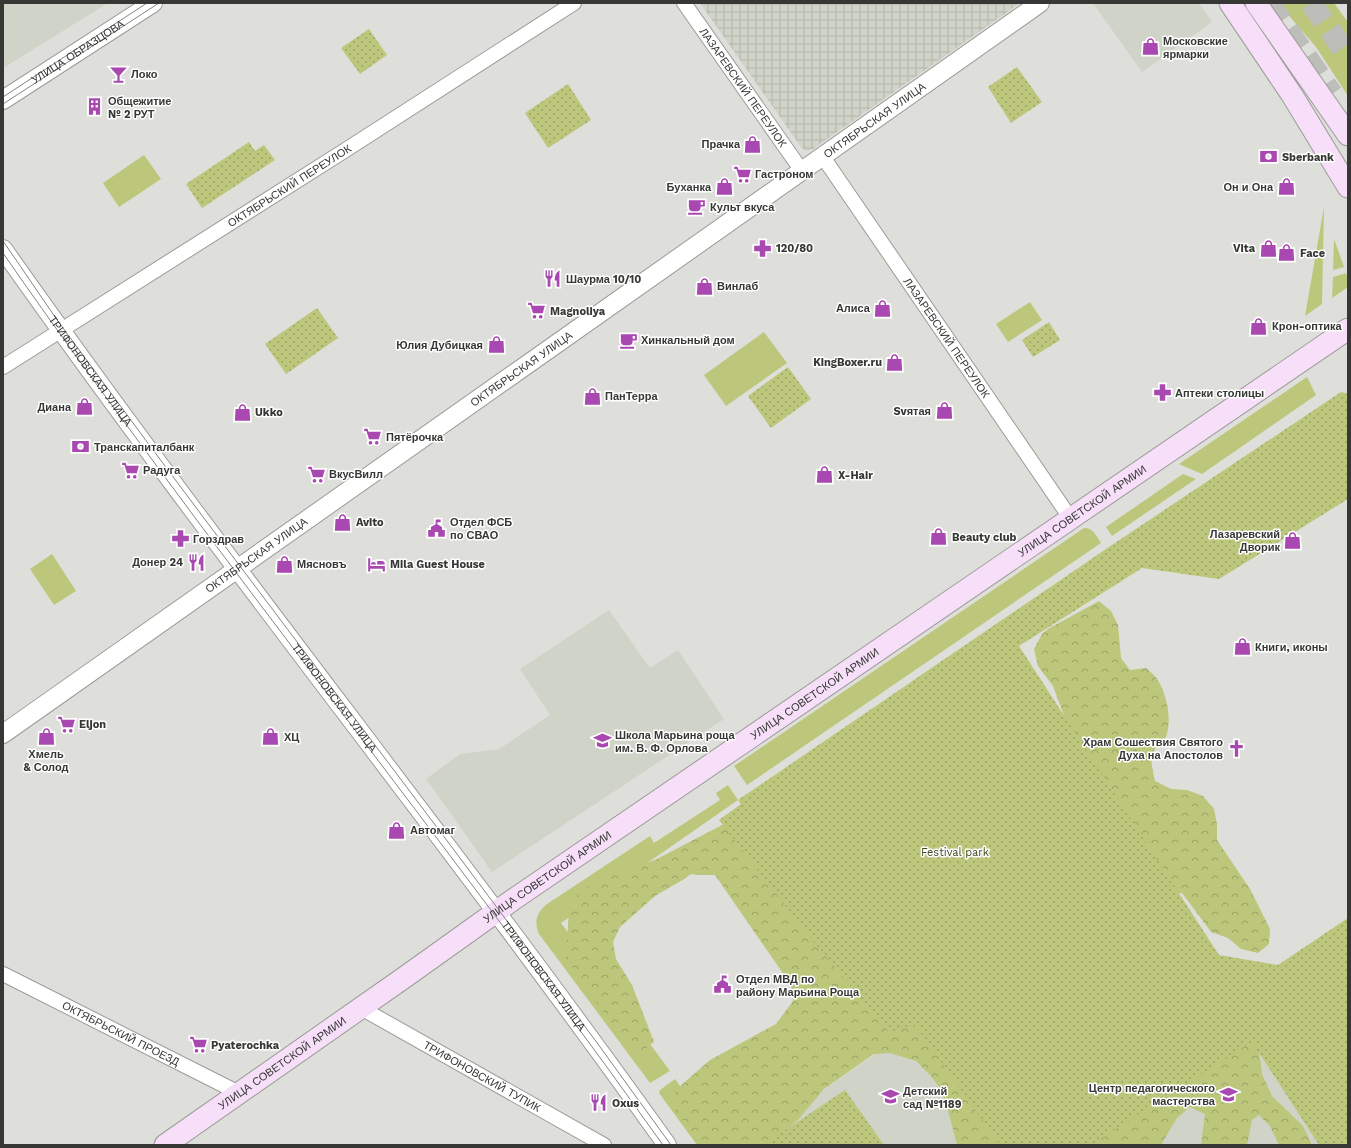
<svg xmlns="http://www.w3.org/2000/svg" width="1351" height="1148" font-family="'Work Sans',sans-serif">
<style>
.built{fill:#d0d3c7}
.industrial{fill:url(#industrial-grid)}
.green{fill:#bcc77b}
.forest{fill:url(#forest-crowns)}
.park{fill:url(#park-dots)}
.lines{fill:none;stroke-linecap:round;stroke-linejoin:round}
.primary-tunnel{stroke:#bdbdb9;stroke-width:22;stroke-dasharray:22 11;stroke-linecap:butt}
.minor-casing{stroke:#9b9c97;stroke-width:16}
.tertiary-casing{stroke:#9b9c97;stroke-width:20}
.secondary-casing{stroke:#9b9c97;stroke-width:23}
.minor{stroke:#fff;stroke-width:14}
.tertiary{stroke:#fff;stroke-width:18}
.secondary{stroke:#f7dff9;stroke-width:21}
.tram{stroke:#858582;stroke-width:1}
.labels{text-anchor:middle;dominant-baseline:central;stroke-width:3;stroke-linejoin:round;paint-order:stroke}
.poi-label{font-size:11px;font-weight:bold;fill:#373735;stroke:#fff;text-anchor:start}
.street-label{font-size:11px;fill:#373735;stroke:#fff}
.park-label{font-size:11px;fill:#434820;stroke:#fff}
</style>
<defs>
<pattern id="industrial-grid" width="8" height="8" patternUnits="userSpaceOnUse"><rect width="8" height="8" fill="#d0d3c7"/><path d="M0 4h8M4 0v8" fill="none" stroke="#b3b6ac"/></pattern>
<pattern id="forest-crowns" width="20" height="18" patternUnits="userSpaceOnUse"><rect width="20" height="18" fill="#bcc77b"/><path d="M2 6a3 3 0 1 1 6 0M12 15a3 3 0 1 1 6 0" fill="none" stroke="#9aa266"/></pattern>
<pattern id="park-dots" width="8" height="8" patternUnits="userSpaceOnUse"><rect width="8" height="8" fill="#bcc77b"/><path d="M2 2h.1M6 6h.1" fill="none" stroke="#9aa266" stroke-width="1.8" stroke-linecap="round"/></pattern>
</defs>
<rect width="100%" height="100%" fill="#dedfda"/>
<path class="built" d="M3,3h105l-103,64 -2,-4z
M1093,3h106l13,19 -70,50z
M609,610l41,58 28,-18 46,69 -232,153 -66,-93 34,-25 39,-5 51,-34 -30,-46z
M916,1026l84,119h-256z
M1252,1042l67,103h-228z"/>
<path class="industrial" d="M700,3h320l-207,146 -7,2 -5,-4z"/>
<path class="green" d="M1278,3h56l14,19v74l-32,-49z
M144,155l17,24 -42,28 -16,-24z
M1324,207l-2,97 -17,12z
M1334,239l10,28 -11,3z
M1346,273l2,5v9l-16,11 1,-21z
M1030,302l12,18 -34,22 -12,-18z
M764,332l23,31 -61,43 -22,-31z
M1307,377l9,18 -114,79 -23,-10z
M1183,474l13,5 -84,57 -6,-9z
M1084,528c9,-1 13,9 17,15l-354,242 -13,-19z
M52,554l24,37 -22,14 -24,-36z
M728,785l10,15 -177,123 109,148 -20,12 -111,-149c-5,-12 -3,-21 8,-30l103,-68 4,7 66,-43 -4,-7z
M675,1079l48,66h-26l-38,-52 1,-3z"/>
<path class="forest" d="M1099,601l12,10 7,14 3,33 9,12 16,-2c4,3 8,7 11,11 10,15 16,43 8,60 -3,5 -9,7 -11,12 -5,9 -1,20 1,30l16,8 16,1 16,6 11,13 3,15v16l33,49 20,40 -1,15 -11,9 -17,-4 -13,-11 -17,-6 -29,-39 -8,1 -105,-165 -16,-43 -15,-20 -4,-17 8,-15 6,-5z
M724,824l525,200 10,26 3,24 10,22 31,30 9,19h-33l-9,-19 -11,-11 -7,5 -5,25h-46l4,-31 -15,-7 -13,11 -16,27h-67l-7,-4 -5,4h-125l-10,-38 -6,-17 -10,-14 -15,-15 -26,-8 -16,1 -50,35 -27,32 -30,24h-63l-28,-32 -4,-15 6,-10 32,-28 66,-36 17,-23 -2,-16 -76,-110h-19l-3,-1 -4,1 -3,3 -31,18 -35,31 -7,15 3,17 16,26 22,57 -12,9 -15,-9 -23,-28 -38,-56 3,-49 8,-14 13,-10 67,-26z"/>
<path class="park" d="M369,29l18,26 -27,19 -19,-26z
M1017,67l25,35 -31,21 -23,-36z
M568,84l23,36 -43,28 -23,-35z
M249,142l6,9 9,-6 11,15 -73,48 -16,-24z
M317,308l21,30 -52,36 -21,-30z
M1049,322l11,18 -27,17 -11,-17z
M788,367l23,32 -40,29 -23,-32z
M1341,392l7,2v105l-129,80 -77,-11 -123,78 200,309 59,10 70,-47v227h-29l-67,-103 -161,103h-91l-84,-119 -28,6 -83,-101 -86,-111 22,-16 -3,-4 371,-253z
M845,1090l39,55h-121z"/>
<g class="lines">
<path class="primary-tunnel" d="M1269,3l63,91
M1311,3l37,53"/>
<defs>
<g id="minor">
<path id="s1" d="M684,3l118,168"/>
<path id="s2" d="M823,157l248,362"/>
<path id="s3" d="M3,367l341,-216 230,-148"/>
<path id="s4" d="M3,974l236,119"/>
<path id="s5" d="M361,1008l243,137"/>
</g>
<g id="tertiary">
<path id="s6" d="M3,100l150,-97"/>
<path id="s7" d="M3,249c214,304 448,593 664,896"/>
<path id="s8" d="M3,734c345,-245 692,-486 1037,-731"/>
</g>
<g id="secondary">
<path d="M1230,3l62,92 56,92"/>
<path d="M1256,3l92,132"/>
<path id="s9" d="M165,1145l240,-168 112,-80 831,-568"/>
</g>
</defs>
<use href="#minor" class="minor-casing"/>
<use href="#tertiary" class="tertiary-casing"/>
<use href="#secondary" class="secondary-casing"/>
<use href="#minor" class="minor"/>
<use href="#tertiary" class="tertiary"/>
<use href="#secondary" class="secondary"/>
<path class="tram" d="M3,97l144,-94
M3,104l156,-101
M3,241c24,34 46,69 71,102 197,269 403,531 597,802
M3,253c62,90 128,178 193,266 156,209 316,414 467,626"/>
</g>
<defs>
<symbol id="shop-bare" viewBox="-9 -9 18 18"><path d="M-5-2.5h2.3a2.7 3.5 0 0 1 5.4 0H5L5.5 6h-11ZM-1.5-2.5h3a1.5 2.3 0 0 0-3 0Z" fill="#a948b0" stroke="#fff" stroke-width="2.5" paint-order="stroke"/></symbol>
<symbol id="bar-bare" viewBox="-9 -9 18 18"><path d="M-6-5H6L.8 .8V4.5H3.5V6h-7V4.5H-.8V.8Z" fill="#a948b0" stroke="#fff" stroke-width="2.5" paint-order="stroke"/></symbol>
<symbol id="building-bare" viewBox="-9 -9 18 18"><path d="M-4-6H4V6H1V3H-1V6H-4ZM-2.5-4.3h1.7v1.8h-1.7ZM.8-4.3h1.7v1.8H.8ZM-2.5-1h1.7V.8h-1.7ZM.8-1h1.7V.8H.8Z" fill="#a948b0" stroke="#fff" stroke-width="2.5" paint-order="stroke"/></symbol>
<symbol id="bank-bare" viewBox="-9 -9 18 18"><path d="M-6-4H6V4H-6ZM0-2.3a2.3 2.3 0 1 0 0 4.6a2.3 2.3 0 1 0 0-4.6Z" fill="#a948b0" stroke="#fff" stroke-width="2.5" paint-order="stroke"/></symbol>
<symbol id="supermarket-bare" viewBox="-9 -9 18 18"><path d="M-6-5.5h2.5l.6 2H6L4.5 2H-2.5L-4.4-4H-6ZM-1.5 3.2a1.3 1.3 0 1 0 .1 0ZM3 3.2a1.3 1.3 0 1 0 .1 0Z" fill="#a948b0" stroke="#fff" stroke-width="2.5" paint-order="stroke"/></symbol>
<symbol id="cafe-bare" viewBox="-9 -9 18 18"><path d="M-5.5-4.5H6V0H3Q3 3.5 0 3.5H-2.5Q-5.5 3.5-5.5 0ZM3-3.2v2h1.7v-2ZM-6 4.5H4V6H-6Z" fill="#a948b0" stroke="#fff" stroke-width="2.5" paint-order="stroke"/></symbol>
<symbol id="pharmacy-bare" viewBox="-9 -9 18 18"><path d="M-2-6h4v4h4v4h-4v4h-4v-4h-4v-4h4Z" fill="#a948b0" stroke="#fff" stroke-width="2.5" paint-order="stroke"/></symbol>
<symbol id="restaurant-bare" viewBox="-9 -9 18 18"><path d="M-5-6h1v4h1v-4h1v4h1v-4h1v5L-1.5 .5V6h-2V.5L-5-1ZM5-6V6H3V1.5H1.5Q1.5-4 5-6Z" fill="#a948b0" stroke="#fff" stroke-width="2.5" paint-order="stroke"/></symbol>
<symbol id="civic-bare" viewBox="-9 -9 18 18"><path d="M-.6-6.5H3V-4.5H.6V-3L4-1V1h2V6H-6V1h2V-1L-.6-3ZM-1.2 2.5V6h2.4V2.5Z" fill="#a948b0" stroke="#fff" stroke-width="2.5" paint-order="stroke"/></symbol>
<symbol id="hotel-bare" viewBox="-9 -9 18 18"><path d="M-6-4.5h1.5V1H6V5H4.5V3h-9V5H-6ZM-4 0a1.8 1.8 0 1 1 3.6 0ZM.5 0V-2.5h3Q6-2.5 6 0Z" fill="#a948b0" stroke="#fff" stroke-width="2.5" paint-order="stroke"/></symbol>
<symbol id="school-bare" viewBox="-9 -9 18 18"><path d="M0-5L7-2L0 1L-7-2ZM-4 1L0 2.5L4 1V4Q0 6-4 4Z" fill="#a948b0" stroke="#fff" stroke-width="2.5" paint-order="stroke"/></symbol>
<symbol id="church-bare" viewBox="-9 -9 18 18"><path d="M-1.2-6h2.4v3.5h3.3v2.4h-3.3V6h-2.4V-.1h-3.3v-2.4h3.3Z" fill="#a948b0" stroke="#fff" stroke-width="2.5" paint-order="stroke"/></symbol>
</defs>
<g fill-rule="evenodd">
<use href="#shop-bare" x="1138" y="34" width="25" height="25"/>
<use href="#bar-bare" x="106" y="62" width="25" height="25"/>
<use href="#building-bare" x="82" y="94" width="25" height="25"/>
<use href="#shop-bare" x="740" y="132" width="25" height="25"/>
<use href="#bank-bare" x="1256" y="144" width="25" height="25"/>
<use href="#supermarket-bare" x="730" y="162" width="25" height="25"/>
<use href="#shop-bare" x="712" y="174" width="25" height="25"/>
<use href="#shop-bare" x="1274" y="174" width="25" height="25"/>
<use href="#cafe-bare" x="684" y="194" width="25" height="25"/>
<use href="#pharmacy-bare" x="750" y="236" width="25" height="25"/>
<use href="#shop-bare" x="1256" y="236" width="25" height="25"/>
<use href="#shop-bare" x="1274" y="240" width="25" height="25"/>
<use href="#restaurant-bare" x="540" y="266" width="25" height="25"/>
<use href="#shop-bare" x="692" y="274" width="25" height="25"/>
<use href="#shop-bare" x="870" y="296" width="25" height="25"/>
<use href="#supermarket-bare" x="524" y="298" width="25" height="25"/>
<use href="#shop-bare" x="1246" y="314" width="25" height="25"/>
<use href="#cafe-bare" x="616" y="328" width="25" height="25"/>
<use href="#shop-bare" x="484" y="332" width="25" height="25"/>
<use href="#shop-bare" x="882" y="350" width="25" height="25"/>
<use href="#pharmacy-bare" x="1150" y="380" width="25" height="25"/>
<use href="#shop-bare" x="580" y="384" width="25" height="25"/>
<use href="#shop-bare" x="72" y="394" width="25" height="25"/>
<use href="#shop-bare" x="932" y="398" width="25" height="25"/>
<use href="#shop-bare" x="230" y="400" width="25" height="25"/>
<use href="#supermarket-bare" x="360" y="424" width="25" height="25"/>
<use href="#bank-bare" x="68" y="434" width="25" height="25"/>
<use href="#supermarket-bare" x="118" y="458" width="25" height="25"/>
<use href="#supermarket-bare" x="304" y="462" width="25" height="25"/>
<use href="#shop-bare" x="812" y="462" width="25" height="25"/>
<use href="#shop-bare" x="330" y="510" width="25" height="25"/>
<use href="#civic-bare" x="424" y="516" width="25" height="25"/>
<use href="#shop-bare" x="926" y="524" width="25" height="25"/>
<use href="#pharmacy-bare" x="168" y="526" width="25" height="25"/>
<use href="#shop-bare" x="1280" y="528" width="25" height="25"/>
<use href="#restaurant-bare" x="184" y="550" width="25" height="25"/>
<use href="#shop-bare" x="272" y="552" width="25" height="25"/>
<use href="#hotel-bare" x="364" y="552" width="25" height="25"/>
<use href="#shop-bare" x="1230" y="634" width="25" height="25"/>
<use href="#supermarket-bare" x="54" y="712" width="25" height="25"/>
<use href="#shop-bare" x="34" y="724" width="25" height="25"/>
<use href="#shop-bare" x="258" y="724" width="25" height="25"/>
<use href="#school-bare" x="590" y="728" width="25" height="25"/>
<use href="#church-bare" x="1224" y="736" width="25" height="25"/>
<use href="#shop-bare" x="384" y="818" width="25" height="25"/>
<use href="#civic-bare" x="710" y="972" width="25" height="25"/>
<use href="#supermarket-bare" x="186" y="1032" width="25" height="25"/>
<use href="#school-bare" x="1216" y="1082" width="25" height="25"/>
<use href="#school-bare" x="878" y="1084" width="25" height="25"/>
<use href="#restaurant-bare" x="586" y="1090" width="25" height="25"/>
</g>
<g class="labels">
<g class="poi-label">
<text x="1163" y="41">Московские<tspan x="1163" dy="13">ярмарки</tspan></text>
<text x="131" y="74">Локо</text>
<text x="108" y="101">Общежитие<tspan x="108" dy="13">№ 2 РУТ</tspan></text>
<text x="740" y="144" text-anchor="end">Прачка</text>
<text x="1282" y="157">Sberbank</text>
<text x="755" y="174">Гастроном</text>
<text x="711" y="187" text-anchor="end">Буханка</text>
<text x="1273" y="187" text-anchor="end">Он и Она</text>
<text x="710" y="207">Культ вкуса</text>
<text x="776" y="248">120/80</text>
<text x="1255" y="248" text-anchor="end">Vita</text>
<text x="1300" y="253">Face</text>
<text x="566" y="279">Шаурма 10/10</text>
<text x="717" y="286">Винлаб</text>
<text x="870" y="308" text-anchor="end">Алиса</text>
<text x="550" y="311">Magnoliya</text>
<text x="1272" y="326">Крон-оптика</text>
<text x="641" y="340">Хинкальный дом</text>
<text x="483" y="345" text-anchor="end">Юлия Дубицкая</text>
<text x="882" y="362" text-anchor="end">KingBoxer.ru</text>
<text x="1175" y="393">Аптеки столицы</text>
<text x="605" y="396">ПанТерра</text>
<text x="71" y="407" text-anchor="end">Диана</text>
<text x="931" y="411" text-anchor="end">Svятая</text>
<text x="255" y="412">Ukko</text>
<text x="386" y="437">Пятёрочка</text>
<text x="94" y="447">Транскапиталбанк</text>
<text x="143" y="470">Радуга</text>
<text x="329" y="474">ВкусВилл</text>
<text x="838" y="475">X-Hair</text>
<text x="356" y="522">Avito</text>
<text x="450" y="522">Отдел ФСБ<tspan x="450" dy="13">по СВАО</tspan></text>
<text x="1280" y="534" text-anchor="end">Лазаревский<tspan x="1280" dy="13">Дворик</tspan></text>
<text x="952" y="537">Beauty club</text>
<text x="193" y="539">Горздрав</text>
<text x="183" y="562" text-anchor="end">Донер 24</text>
<text x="297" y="564">Мясновъ</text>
<text x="390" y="564">Mila Guest House</text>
<text x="1255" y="647">Книги, иконы</text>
<text x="79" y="724">Eljon</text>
<text x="615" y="735">Школа Марьина роща<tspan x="615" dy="13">им. В. Ф. Орлова</tspan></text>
<text x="284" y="737">ХЦ</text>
<text x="1223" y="742" text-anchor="end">Храм Сошествия Святого<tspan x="1223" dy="13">Духа на Апостолов</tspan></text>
<text x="46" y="754" text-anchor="middle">Хмель<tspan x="46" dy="13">&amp; Солод</tspan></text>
<text x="410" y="830">Автомаг</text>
<text x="736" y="979">Отдел МВД по<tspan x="736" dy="13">району Марьина Роща</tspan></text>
<text x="211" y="1045">Pyaterochka</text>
<text x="1215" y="1088" text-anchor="end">Центр педагогического<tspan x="1215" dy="13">мастерства</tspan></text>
<text x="903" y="1091">Детский<tspan x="903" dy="13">сад №1189</tspan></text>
<text x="612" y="1103">Oxus</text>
</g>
<g class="street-label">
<text stroke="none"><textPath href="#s6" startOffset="89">УЛИЦА ОБРАЗЦОВА</textPath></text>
<text stroke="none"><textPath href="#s1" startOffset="103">ЛАЗАРЕВСКИЙ ПЕРЕУЛОК</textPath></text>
<text stroke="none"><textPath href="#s8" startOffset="1066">ОКТЯБРЬСКАЯ УЛИЦА</textPath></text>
<text stroke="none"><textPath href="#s3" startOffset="339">ОКТЯБРЬСКИЙ ПЕРЕУЛОК</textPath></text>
<text stroke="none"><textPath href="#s2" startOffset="219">ЛАЗАРЕВСКИЙ ПЕРЕУЛОК</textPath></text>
<text stroke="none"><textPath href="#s8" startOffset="634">ОКТЯБРЬСКАЯ УЛИЦА</textPath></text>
<text stroke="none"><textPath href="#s7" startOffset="150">ТРИФОНОВСКАЯ УЛИЦА</textPath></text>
<text stroke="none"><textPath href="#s9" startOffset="1115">УЛИЦА СОВЕТСКОЙ АРМИИ</textPath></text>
<text stroke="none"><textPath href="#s8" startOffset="310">ОКТЯБРЬСКАЯ УЛИЦА</textPath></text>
<text stroke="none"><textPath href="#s9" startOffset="791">УЛИЦА СОВЕТСКОЙ АРМИИ</textPath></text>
<text stroke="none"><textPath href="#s7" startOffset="558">ТРИФОНОВСКАЯ УЛИЦА</textPath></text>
<text stroke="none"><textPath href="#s9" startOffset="467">УЛИЦА СОВЕТСКОЙ АРМИИ</textPath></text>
<text stroke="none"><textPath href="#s7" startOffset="906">ТРИФОНОВСКАЯ УЛИЦА</textPath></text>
<text stroke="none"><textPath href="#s4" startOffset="132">ОКТЯБРЬСКИЙ ПРОЕЗД</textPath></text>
<text stroke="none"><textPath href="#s9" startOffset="143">УЛИЦА СОВЕТСКОЙ АРМИИ</textPath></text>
<text stroke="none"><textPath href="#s5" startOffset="139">ТРИФОНОВСКИЙ ТУПИК</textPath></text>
</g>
<g class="park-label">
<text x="955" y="852">Festival park</text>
</g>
</g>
<rect width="1351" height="1148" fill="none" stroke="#373735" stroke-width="8"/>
</svg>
